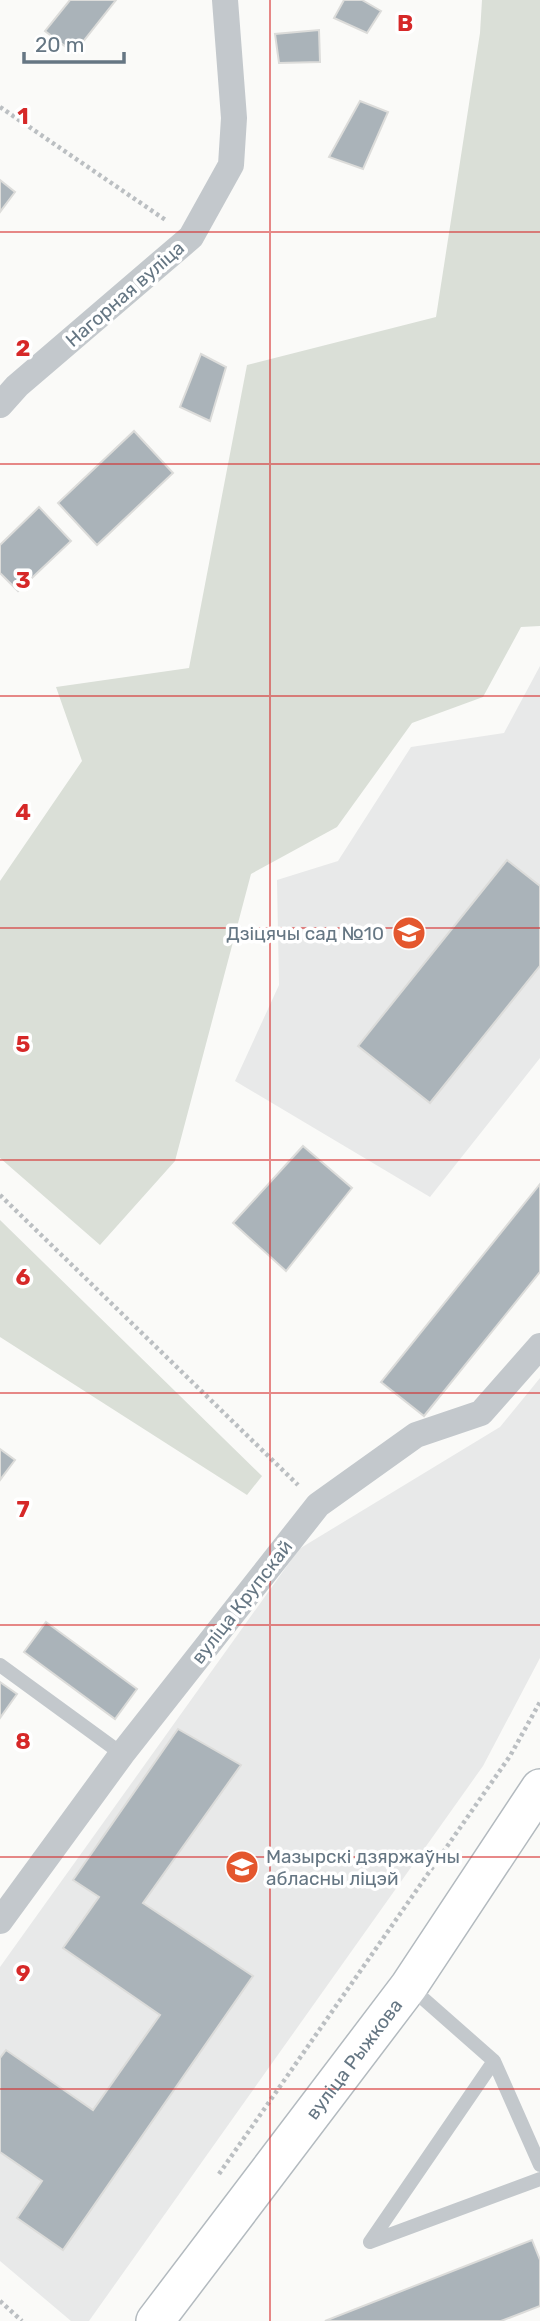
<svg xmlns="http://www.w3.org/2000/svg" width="540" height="2321" font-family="Rubik,sans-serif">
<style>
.built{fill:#e8e9e9}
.green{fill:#dadfd7}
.building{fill:#aab3b9;stroke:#dcdcda;stroke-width:2}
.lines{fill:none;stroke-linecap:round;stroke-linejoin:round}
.secondary-casing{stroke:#b3babf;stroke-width:40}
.path{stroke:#bbbfc2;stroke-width:4.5;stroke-dasharray:3.5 3.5;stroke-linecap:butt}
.lane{stroke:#c3c8cc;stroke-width:14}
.street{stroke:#c3c8cc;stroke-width:26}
.secondary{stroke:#fff;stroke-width:37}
.grid{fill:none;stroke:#d62828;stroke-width:2;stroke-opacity:0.55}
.labels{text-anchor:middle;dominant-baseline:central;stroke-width:7;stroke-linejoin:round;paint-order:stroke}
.street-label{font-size:19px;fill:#657683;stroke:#fff}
.poi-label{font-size:19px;fill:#657683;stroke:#fff;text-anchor:end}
.grid-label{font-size:23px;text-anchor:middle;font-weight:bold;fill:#d62828;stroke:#fff;stroke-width:7;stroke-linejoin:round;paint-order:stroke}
</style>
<rect width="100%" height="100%" fill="#fafaf8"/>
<path class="built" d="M540,666v392l-110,139 -195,-116 44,-96 -2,-105 61,-19 73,-114 93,-14z
M540,1378v280l-57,108 -394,555h-18l-71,-60v-294l299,-418 201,-122z"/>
<path class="green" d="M482,0h58v626l-19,1 -38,70 -71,26 -75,104 -86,47 -76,287 -75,84 -100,-87v-277l82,-120 -26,-74 133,-19 58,-303 189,-48 44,-284z
M0,1220l262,256 -15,19 -247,-158z"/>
<path class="building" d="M70,0h46l-42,53 -29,-22z
M344,0h18l19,11 -14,22 -33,-15z
M319,30l1,32 -41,1 -4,-29z
M360,101l28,11 -25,57 -34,-12z
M0,180l15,12 -15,20z
M201,354l25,13 -16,54 -30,-14z
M134,431l39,42 -76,72 -39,-42z
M39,507l32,34 -53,50 -18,-18v-28z
M507,860l33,26v80l-110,137 -72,-57z
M303,1146l49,42 -66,83 -53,-48z
M540,1184v88l-116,144 -43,-34z
M0,1449l15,11 -15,20z
M46,1622l91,67 -22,30 -91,-67z
M0,1682l17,12 -17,24z
M178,1729l63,36 -98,138 110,73 -190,274 -46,-32 25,-37 -42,-29v-94l6,-8 87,60 67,-95 -97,-67 36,-51 -26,-17z
M532,2240l8,20v46l-39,15h-176z"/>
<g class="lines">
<defs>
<g id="secondary">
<path id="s1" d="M155,2321l254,-335 131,-198"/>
</g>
</defs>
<use href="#secondary" class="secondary-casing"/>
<path class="path" d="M0,107l167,114
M0,1195l298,290
M219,2174l291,-418 30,-54
M0,2301l22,20"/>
<path class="lane" d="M0,1665l122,89
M494,2061l46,104
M370,2242l124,-181 -84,-74
M370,2242l170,-63"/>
<path class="street" d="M0,405l17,-19 174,-149 40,-72 3,-47 -9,-118
M0,1921l122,-167 196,-249 98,-70 65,-22 59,-67"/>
<use href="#secondary" class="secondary"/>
</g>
<path class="grid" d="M270,0v2321M0,232h540M0,464h540M0,696h540M0,928h540M0,1160h540M0,1393h540M0,1625h540M0,1857h540M0,2089h540"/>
<defs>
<symbol id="school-disc" viewBox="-11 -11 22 22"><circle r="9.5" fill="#e4572e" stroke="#fff"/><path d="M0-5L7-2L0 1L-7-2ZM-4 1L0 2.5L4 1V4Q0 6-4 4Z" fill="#fff"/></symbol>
</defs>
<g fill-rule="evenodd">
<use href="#school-disc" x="390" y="914" width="38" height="38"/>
<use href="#school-disc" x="223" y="1848" width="38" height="38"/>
</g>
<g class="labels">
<g class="street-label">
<text transform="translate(125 294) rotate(-41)">Нагорная вуліца</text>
<text transform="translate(242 1602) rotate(-52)">вуліца Крупскай</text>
<text stroke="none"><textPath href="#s1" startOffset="329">вуліца Рыжкова</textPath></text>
</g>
<g class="poi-label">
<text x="384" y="933">Дзіцячы сад №10</text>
<text x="266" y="1856" text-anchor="start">Мазырскі дзяржаўны<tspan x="266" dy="22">абласны ліцэй</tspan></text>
</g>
</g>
<g class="grid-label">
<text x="405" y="31">B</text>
<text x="23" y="124">1</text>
<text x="23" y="356">2</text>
<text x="23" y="588">3</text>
<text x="23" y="820">4</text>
<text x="23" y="1052">5</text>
<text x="23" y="1285">6</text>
<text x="23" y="1517">7</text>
<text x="23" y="1749">8</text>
<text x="23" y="1981">9</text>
</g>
<path d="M24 52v10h100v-10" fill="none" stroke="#657683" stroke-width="3.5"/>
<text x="35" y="52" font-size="21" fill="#657683" stroke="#ffffff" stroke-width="5" paint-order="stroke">20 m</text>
</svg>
